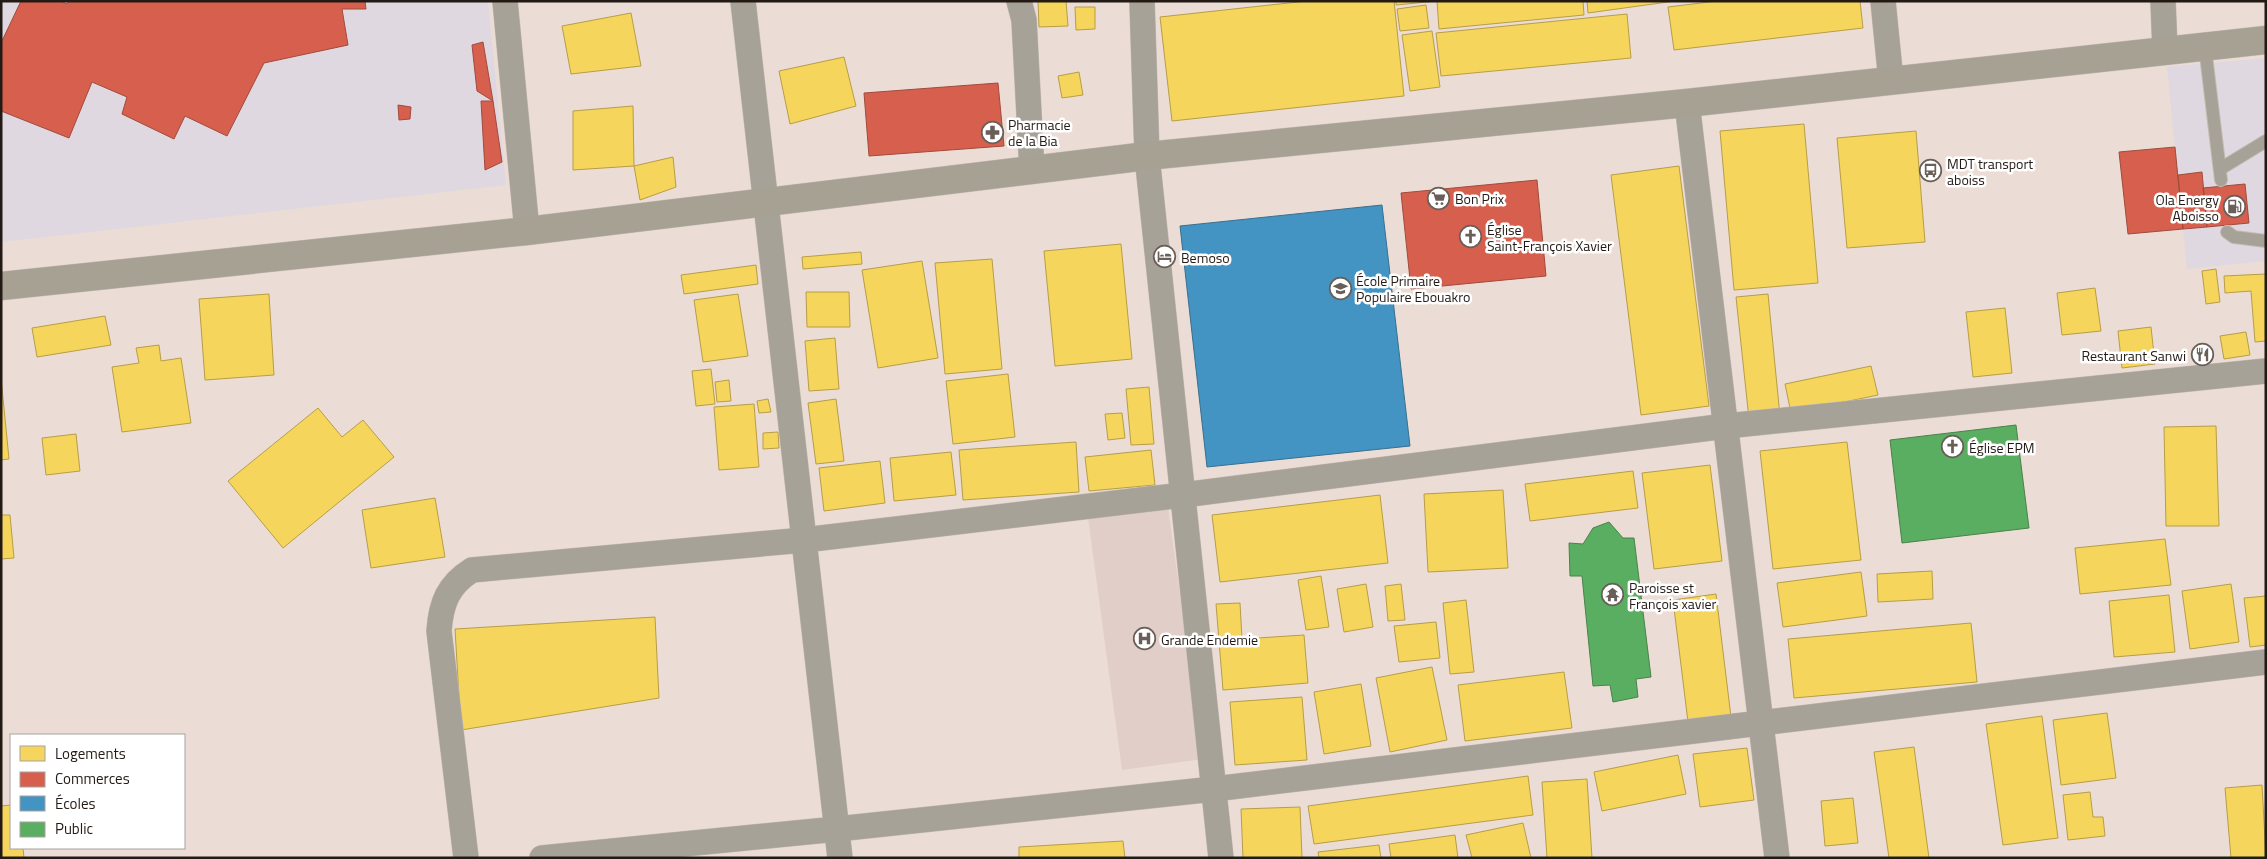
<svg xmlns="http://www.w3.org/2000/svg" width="2267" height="859" font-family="'Titillium Web',sans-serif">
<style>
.commercial{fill:#dfd8e0}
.medical{fill:#e2cec9}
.homes{fill:#f6d55c;stroke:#b79d47}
.shops{fill:#d6604d;stroke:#a04b3c}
.schools{fill:#4393c3;stroke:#396f8f}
.public{fill:#5aae61;stroke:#4a824a}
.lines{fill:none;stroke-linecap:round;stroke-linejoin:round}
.service-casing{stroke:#c5bbb4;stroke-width:14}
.minor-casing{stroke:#c5bbb4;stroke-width:26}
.secondary-casing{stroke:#c5bbb4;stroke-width:29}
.service{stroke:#a7a297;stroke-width:12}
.minor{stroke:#a7a297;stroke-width:25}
.secondary{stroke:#a7a194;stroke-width:28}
.labels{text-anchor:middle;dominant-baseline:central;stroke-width:5;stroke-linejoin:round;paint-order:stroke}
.poi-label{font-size:14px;fill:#231a15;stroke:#fff;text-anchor:start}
</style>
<rect width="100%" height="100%" fill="#ebddd5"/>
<path class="commercial" d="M1,1h487l18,184 -505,57z
M2266,58v203l-79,8 -20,-202z"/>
<path class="medical" d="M1168,507l35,252 -81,11 -34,-252z"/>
<path class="homes" d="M1038,1h28l2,25 -29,1z
M1307,1h87l10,95 -232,25 -12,-104z
M1396,1h187l1,14 -145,14 -2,-28 -41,4z
M1587,1h88l-87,12z
M1717,1h143l3,27 -189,22 -6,-43z
M1426,5l3,23 -29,3 -3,-22z
M1075,7h20v22l-19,1z
M631,13l10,53 -70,8 -9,-48z
M1627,14l4,44 -190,18 -5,-43z
M1432,31l8,56 -30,4 -8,-56z
M844,57l12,49 -66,18 -11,-53z
M1079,72l4,23 -21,3 -4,-22z
M633,106l1,60 -61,4v-59z
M1804,124l14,159 -84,7 -14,-159z
M1916,131l9,111 -78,6 -10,-110z
M673,157l3,30 -36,13 -6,-34z
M1679,166l30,240 -68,9 -30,-240z
M1121,244l11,115 -77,7 -11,-115z
M861,252l1,12 -59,5 -1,-12z
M992,259l10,110 -57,5 -10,-111z
M922,261l16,97 -60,10 -16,-98z
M756,265l2,19 -74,10 -3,-19z
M2216,269l4,33 -14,2 -4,-33z
M2266,274v67l-11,1 -4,-51 -26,2 -1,-17z
M2095,288l6,43 -39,4 -5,-42z
M806,292h43l1,35h-43z
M269,294l5,81 -69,5 -6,-81z
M738,294l10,62 -45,6 -9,-62z
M1768,294l12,122 -31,3 -13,-122z
M2005,308l7,65 -39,4 -7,-65z
M105,316l6,29 -74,12 -5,-29z
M2151,327l4,37 -33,4 -4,-37z
M2246,332l4,23 -26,4 -4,-23z
M835,338l4,51 -30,2 -4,-50z
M159,345l2,16 20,-3 10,65 -69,9 -10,-65 27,-4 -3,-15z
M1871,366l7,29 -87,18 -6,-29z
M711,369l4,35 -19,2 -4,-35z
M1008,374l7,63 -62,7 -7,-63z
M1,378l8,81 -8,1z
M729,380l2,21 -14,1 -2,-20z
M1149,387l5,57 -23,1 -5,-56z
M768,399l3,13 -12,1 -2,-12z
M836,399l8,62 -28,3 -8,-61z
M754,404l5,63 -40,3 -5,-63z
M318,408l24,29 21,-17 31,37 -111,91 -55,-67z
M1122,413l3,25 -17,2 -3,-26z
M2216,426l3,100h-53l-2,-99z
M778,432l1,16 -16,1v-16z
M76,434l4,37 -34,4 -4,-37z
M1076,442l3,50 -116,8 -4,-50z
M1847,442l14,118 -88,9 -13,-118z
M1151,450l4,35 -66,6 -4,-34z
M951,452l5,43 -62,6 -4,-43z
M880,461l5,42 -61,8 -5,-43z
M1710,465l12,96 -68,8 -12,-96z
M1633,471l5,37 -108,13 -5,-37z
M1503,490l5,78 -80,4 -4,-78z
M1380,495l8,68 -168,19 -8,-67z
M435,498l10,59 -74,11 -9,-58z
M1,515h9l4,43 -13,1z
M2165,539l6,46 -91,9 -5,-46z
M1932,571l1,28 -55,3 -1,-28z
M1861,572l6,44 -84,11 -6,-44z
M1321,576l8,51 -23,3 -8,-50z
M1366,584l7,43 -29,5 -7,-43z
M1401,584l4,36 -17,1 -3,-35z
M2231,584l8,58 -49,7 -8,-58z
M1716,594l15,123 -43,5 -15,-122z
M2169,595l6,57 -61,5 -5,-56z
M2266,596v49l-16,2 -6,-49z
M1466,600l8,72 -24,2 -7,-71z
M1240,603l2,36 62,-4 4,48 -85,7 -7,-86z
M655,617l4,81 -198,32 -6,-101z
M1436,622l4,36 -41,4 -5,-36z
M1971,623l6,59 -183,16 -6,-59z
M1432,667l15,73 -57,12 -14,-74z
M1564,672l8,56 -107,13 -7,-56z
M1361,684l10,62 -47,8 -10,-62z
M1302,697l5,63 -72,5 -5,-63z
M2107,713l9,65 -55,7 -8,-65z
M2042,716l16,122 -55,7 -17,-121z
M1914,747l15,111h-40l-15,-106z
M1747,748l7,52 -54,7 -7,-53z
M1678,755l8,39 -84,17 -8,-39z
M1528,776l5,39 -219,29 -6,-38z
M1587,779l5,79h-45l-5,-76z
M2262,785l4,73h-35l-6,-70z
M2090,792l3,25h10l2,19 -37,4 -5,-45z
M1853,798l5,45 -33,3 -4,-45z
M11,805v43h12l1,10h-23v-52z
M1300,807l2,51h-59l-2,-49z
M1523,823l8,35h-59l-6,-23z
M1455,835l3,23h-67l-2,-14z
M1123,841l2,17h-106v-11z
M1379,845l2,13h-62l-1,-6z"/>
<path class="shops" d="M21,1h40l6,3 2,-3h296l1,8h-24l6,36 -84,18 -37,73 -42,-20 -11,23 -52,-25 5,-17 -35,-15 -23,56 -68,-27v-68z
M483,42l10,59 -16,-10 -5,-46z
M998,83l6,63 -135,10 -5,-63z
M481,101h12l9,61 -17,8z
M398,105l13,2 -1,12 -11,1z
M2175,147l8,82 -55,5 -9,-82z
M2202,172l5,55 -24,2 -5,-54z
M1537,180l9,96 -135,13 -10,-96z
M2245,184l4,39 -42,4 -4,-39z"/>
<path class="schools" d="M1382,205l28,241 -203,21 -27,-241z"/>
<path class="public" d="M2016,425l13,103 -127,15 -12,-103z
M1609,522l14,16h11l17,139 -15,2 2,18 -25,5 -3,-17 -17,1 -11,-110h-12l-1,-33 14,1 10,-16z"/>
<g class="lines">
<defs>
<path id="service" d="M2205,47l16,133
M2220,169l46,-28
M2227,232l7,5 32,4"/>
<path id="minor" d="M505,1l22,230
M743,1l97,857
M1019,1l5,19 8,151
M1142,1l5,155 74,702
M1883,1l8,80
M2163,1l2,50
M1687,103l90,755
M466,858l-27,-227c2,-28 9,-46 33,-61l332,-30 379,-45 543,-69 540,-55
M542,858l295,-29 377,-40 1052,-127"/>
<path id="secondary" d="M1,286l526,-55 620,-75 540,-53 579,-63"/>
</defs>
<use href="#service" class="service-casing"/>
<use href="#minor" class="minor-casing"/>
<use href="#secondary" class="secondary-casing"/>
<use href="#service" class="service"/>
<use href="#minor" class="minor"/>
<use href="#secondary" class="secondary"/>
</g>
<defs>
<symbol id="pharmacy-ring" viewBox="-11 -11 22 22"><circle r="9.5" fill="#fff" stroke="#695e58" stroke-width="1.5"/><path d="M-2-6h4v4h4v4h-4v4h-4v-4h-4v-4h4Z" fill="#695e58"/></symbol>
<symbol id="bus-ring" viewBox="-11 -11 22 22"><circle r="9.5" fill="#fff" stroke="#695e58" stroke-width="1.5"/><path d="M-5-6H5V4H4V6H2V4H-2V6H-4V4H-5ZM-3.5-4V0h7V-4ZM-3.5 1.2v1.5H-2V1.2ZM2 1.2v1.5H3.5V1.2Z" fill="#695e58"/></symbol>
<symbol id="supermarket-ring" viewBox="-11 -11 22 22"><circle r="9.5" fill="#fff" stroke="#695e58" stroke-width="1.5"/><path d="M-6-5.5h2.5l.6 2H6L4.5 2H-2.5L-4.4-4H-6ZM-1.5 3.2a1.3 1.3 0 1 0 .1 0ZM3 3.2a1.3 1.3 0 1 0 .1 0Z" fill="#695e58"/></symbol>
<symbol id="fuel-ring" viewBox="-11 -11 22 22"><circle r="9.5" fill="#fff" stroke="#695e58" stroke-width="1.5"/><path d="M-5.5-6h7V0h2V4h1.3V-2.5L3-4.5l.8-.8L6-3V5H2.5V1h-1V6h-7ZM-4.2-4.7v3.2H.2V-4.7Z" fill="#695e58"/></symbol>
<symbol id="church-ring" viewBox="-11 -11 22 22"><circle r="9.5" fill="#fff" stroke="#695e58" stroke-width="1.5"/><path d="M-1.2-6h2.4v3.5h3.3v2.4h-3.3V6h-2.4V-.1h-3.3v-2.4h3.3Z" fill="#695e58"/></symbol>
<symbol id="hotel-ring" viewBox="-11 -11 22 22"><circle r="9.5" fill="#fff" stroke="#695e58" stroke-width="1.5"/><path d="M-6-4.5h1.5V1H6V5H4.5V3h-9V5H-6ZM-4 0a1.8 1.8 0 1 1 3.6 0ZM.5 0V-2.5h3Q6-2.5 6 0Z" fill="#695e58"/></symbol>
<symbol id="school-ring" viewBox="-11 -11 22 22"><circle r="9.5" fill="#fff" stroke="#695e58" stroke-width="1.5"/><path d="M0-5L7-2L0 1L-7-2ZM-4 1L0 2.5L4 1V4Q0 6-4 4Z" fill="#695e58"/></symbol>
<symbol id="restaurant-ring" viewBox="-11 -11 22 22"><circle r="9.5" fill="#fff" stroke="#695e58" stroke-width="1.5"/><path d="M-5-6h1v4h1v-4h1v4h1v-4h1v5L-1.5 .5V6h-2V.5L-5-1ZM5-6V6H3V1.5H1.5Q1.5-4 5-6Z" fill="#695e58"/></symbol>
<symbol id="temple-ring" viewBox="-11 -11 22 22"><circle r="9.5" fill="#fff" stroke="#695e58" stroke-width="1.5"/><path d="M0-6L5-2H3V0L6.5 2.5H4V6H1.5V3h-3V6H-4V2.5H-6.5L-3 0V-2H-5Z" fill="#695e58"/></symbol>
<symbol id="hospital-ring" viewBox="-11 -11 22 22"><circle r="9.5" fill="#fff" stroke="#695e58" stroke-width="1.5"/><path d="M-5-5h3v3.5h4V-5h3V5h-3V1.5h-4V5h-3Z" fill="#695e58"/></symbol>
</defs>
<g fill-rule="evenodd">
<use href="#pharmacy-ring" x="980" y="120" width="25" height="25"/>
<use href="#bus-ring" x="1918" y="158" width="25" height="25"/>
<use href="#supermarket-ring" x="1426" y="186" width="25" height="25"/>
<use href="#fuel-ring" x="2222" y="194" width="25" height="25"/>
<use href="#church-ring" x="1458" y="224" width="25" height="25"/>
<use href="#hotel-ring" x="1152" y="244" width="25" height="25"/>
<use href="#school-ring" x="1328" y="276" width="25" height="25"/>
<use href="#restaurant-ring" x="2190" y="342" width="25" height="25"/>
<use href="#church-ring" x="1940" y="434" width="25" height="25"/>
<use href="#temple-ring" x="1600" y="582" width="25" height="25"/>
<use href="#hospital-ring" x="1132" y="626" width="25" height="25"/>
</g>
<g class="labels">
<g class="poi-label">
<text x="1008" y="124">Pharmacie<tspan x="1008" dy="16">de la Bia</tspan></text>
<text x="1947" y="163">MDT transport<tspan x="1947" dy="16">aboiss</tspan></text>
<text x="1455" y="198">Bon Prix</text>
<text x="2219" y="199" text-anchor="end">Ola Energy<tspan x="2219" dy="16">Aboisso</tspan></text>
<text x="1487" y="229">Église<tspan x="1487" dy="16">Saint-François Xavier</tspan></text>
<text x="1181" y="257">Bemoso</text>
<text x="1356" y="280">École Primaire<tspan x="1356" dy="16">Populaire Ebouakro</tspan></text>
<text x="2186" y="355" text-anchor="end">Restaurant Sanwi</text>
<text x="1969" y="447">Église EPM</text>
<text x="1629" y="587">Paroisse st<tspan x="1629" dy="16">François xavier</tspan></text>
<text x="1161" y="639">Grande Endemie</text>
</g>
</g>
<rect width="2267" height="859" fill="none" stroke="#231a15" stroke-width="5"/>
<rect x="10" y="734" width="175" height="115" fill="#ffffff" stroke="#a7a3a1"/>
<rect x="20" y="746" width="25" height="15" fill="#f6d55c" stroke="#a7a3a1"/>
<text x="55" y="759" font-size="15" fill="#231a15">Logements</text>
<rect x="20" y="772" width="25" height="15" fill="#d6604d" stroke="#a7a3a1"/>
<text x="55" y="784" font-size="15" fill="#231a15">Commerces</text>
<rect x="20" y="796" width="25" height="15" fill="#4393c3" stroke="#a7a3a1"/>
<text x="55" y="809" font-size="15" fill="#231a15">Écoles</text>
<rect x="20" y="822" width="25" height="15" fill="#5aae61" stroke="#a7a3a1"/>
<text x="55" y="834" font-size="15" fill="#231a15">Public</text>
</svg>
